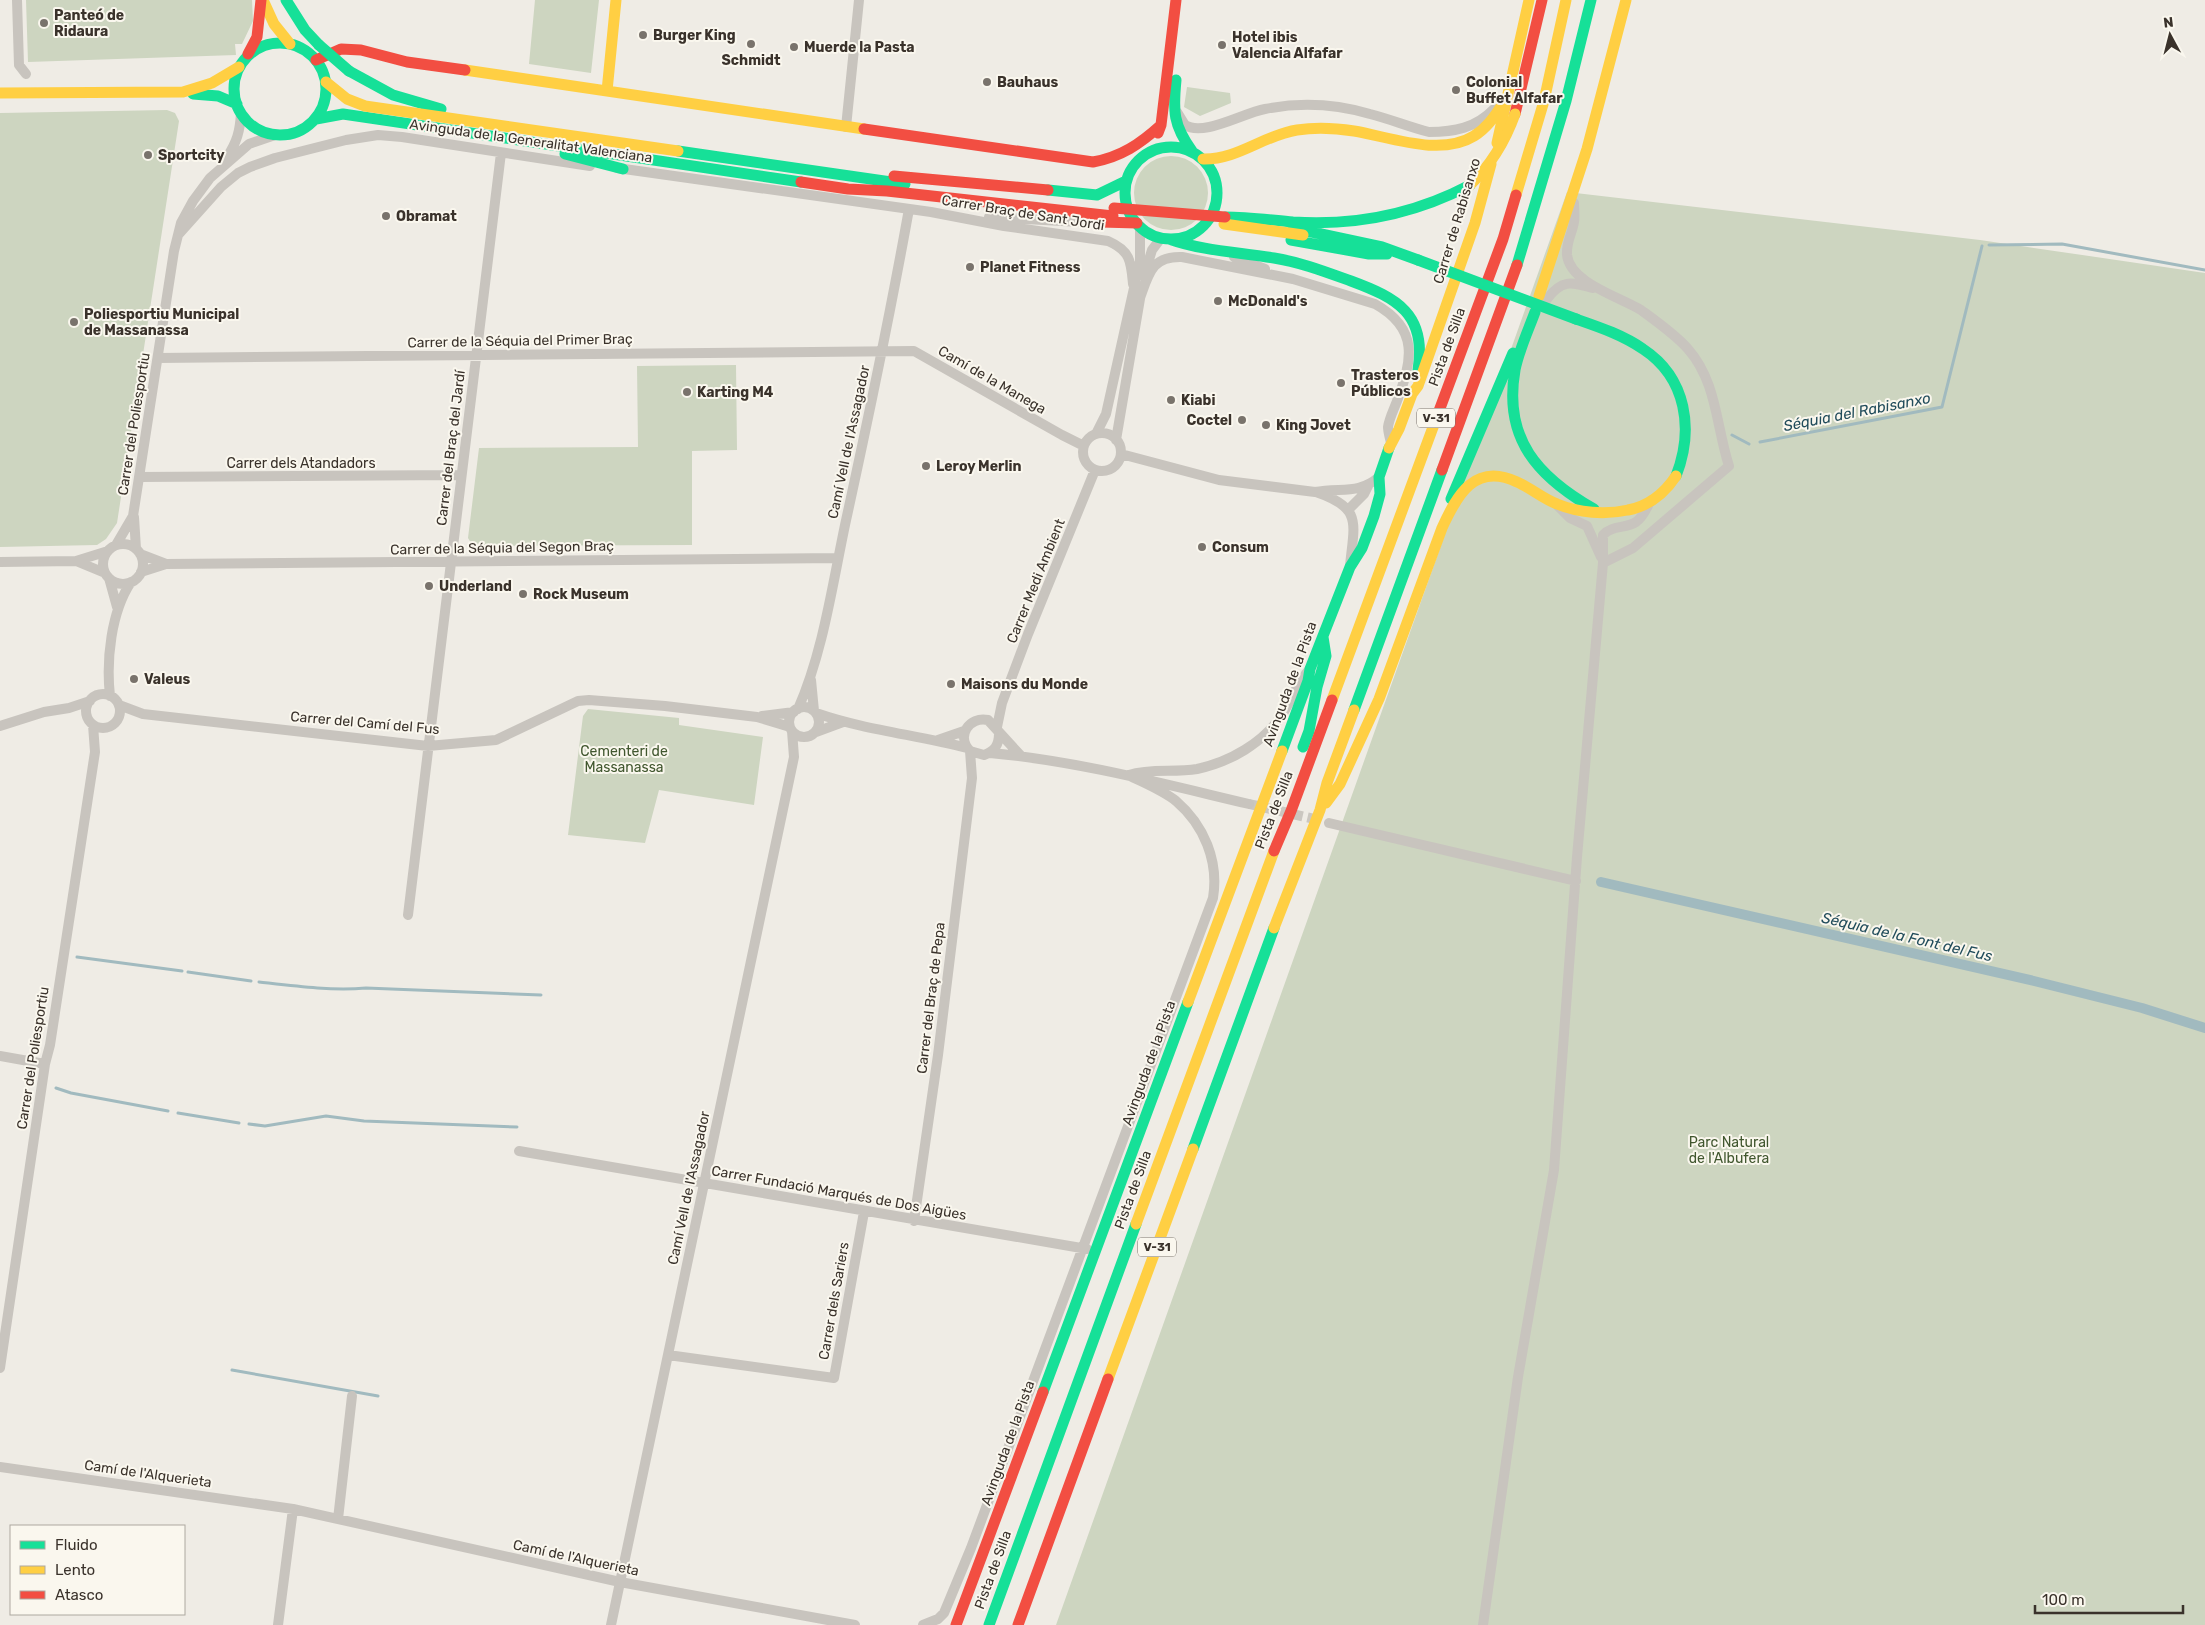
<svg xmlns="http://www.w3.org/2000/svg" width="2205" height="1625" font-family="Rubik,sans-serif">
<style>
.green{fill:#cdd5c0}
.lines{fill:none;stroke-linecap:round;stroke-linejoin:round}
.stream{stroke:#a1babf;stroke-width:3}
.canal{stroke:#a1babf;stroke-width:10}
.street-tunnel{stroke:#cbc7c0;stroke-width:10;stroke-dasharray:10 5;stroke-linecap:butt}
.street{stroke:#c8c4be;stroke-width:10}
.fast{stroke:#16e098;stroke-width:11}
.slow{stroke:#ffcf43;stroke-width:11}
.jam{stroke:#f24e42;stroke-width:11}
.fast-bridge{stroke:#16e098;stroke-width:11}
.slow-bridge{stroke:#ffcf43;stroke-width:11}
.jam-bridge{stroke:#f24e42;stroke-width:11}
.poi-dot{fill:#79736c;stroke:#faf7ee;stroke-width:2}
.labels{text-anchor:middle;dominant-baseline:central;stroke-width:4;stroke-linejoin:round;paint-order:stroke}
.shield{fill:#faf7ee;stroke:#746d66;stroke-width:1}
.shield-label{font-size:12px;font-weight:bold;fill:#3a322b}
.poi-label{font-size:14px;font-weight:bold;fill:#3a322b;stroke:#faf7ee;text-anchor:start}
.street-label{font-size:14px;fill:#3a322b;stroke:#faf7ee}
.park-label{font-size:14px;fill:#41572f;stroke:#faf7ee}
.water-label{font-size:15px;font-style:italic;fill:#214c5b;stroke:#faf7ee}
</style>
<rect width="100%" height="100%" fill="#efece5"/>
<path class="green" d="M26,0h226l1,21 -11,23h-7l1,11 -208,7z
M535,0h64l-8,73 -62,-9z
M1187,87l43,6 1,10 -31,13 -16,-9z
M167,110l8,3 4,8 -62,402 -11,16 -9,6 -97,2v-434z
M1134 193a37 37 0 1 1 74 0a37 37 0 1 1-74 0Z
M1567,192l413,48 225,33v1352h-1149z
M736,365l1,85 -45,1v94l-219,1 -5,-8 11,-90 159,-1 -1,-81z
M588,709l91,9v7l84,12 -9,68 -95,-15 -14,53 -77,-8 15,-119z"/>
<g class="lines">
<path class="stream" d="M1989,245l73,-1 143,26
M1732,435l17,9
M1760,442l182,-35 40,-161
M77,957l105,14
M188,972l63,9
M259,982c35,4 72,9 107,6l175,7
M56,1088l15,5 97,18
M178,1113l61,10
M249,1124l16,2 61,-10 38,5 153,6
M232,1370l146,26"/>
<path class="canal" d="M1601,882l433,99 108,27 63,20"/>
<path class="street-tunnel" d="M1249,804l70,16"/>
<path class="street" d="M17,0l2,65 7,9
M1177,112l8,13c18,12 58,-12 80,-16 35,-7 71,-5 105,5 20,5 39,13 59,18 25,0 47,-4 65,-23
M846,127l13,-127
M227,157c10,-15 13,-26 14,-44
M617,168l314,44 73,14 104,15c23,10 23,21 25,43
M1574,203c0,6 1,13 0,19 -2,12 -8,20 -7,33 3,28 53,42 74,55 15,11 35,25 47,39 29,33 28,77 41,117l-96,82 -30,15
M989,217l91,5
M178,235l43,-48 17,-14 12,-6 25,-9 71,-18 32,-5 24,2 188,29
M1234,257l31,12
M1144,276l8,-26 9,-12
M1140,298c9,-25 12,-42 42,-41l111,22 82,25c45,25 37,57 22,97 -3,8 -8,18 -9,26 0,5 2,11 3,16
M1547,299c15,-20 24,-17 46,-11
M158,358l756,-7 148,84 22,11
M1083 452a19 19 0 1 1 38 0a19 19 0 1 1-38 0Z
M1096,434l10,-20 34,-153v-35
M1116,440l25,-147
M1121,454l98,26 96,12c26,-5 43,3 64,-15
M140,477l321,-2
M1316,492c47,16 38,31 34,74
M1558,506l12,12 17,8 14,31
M1349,509l15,-15 4,-8
M134,517l2,32
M103 564a20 20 0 1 1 40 0a20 20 0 1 1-40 0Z
M116,545l17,-29 41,-265 7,-28 12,-22 17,-23 39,-34 26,-9
M140,554l26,10
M76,561l29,12
M0,562l76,-1 32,-10
M141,572l25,-8 672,-6
M109,578l8,29
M811,680l3,31
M86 711a17 17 0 1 1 34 0a17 17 0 1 1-34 0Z
M110,696c-4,-36 1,-84 21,-114
M119,705l24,9 285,32 68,-6 82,-39 11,-1 76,6 92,11 33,10
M789 722a15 15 0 1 1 30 0a15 15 0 1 1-30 0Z
M798,709c25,-57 34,-122 47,-184 23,-105 45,-210 64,-316
M816,713c49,17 101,22 151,35
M762,716l32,-4
M0,726l44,-14 25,-4 21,-7
M997,727l5,-24 26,-69 67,-164
M816,732l27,-10
M999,733c0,12 -4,18 -15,22l-14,-4c-14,-15 -1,-35 18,-31l33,36
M938,740l26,-9
M990,753c88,8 174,31 259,51
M1129,775c22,-7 45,-2 68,-6 33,-7 66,-26 85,-54 10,-16 15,-32 28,-46
M1329,823l247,58
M408,915l93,-762
M0,1056l45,8
M519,1151l568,98
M914,1221l24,-166 34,-277 -2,-27
M668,1355l166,23 30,-166
M0,1368l45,-304 5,-19 45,-293 -2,-27
M0,1467l293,42 327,73 235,43
M338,1519l14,-123
M278,1625l15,-116
M611,1625l183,-868 -2,-26
M923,1625l15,-6 6,-6 27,-65 242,-650c6,-37 -9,-73 -37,-97 -14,-11 -32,-18 -48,-26
M1483,1625l35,-248 36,-207 23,-313 26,-294v-28c9,-10 22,-6 33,-13 7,-5 10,-13 14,-20"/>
<path class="fast" d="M286,0l19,30 14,15
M234 89a46 46 0 1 1 92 0a46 46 0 1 1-92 0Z
M349,71l44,24 48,14
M1176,80c-3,31 -3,45 16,71
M193,94l25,2 19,8
M316,119l27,-5 458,68
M1125 193a46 46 0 1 1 92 0a46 46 0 1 1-92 0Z
M678,151l227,33
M565,154l58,15
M1048,190l49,5 29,-14
M1225,217c23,0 45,3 68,5 63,4 122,-8 177,-37
M1293,228l89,19 36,13
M1169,239c34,12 69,13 105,19 26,4 52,14 77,23 46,17 76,33 67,89
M1291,240l78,14h18
M1517,265l49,-164 25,-101
M1535,312c-7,19 -16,38 -20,58 -12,69 23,107 79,139
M1576,319c23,8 47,16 67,30 44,29 51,81 33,127
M1451,499l62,-146
M1354,710l88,-240
M1303,747l6,-16 8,-44 9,-31 -3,-19
M1282,751l26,-70 2,-12 40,-102 12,-19 12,-32 6,-22 -1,-17 10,-29
M1193,1149l81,-221
M1043,1392l145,-390
M989,1625l147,-401"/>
<path class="slow" d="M263,0l11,24 16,20
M465,70l399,59
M326,82l21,17 18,7 313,45
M607,91l9,-91
M0,93l183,-1 29,-9 27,-16
M1497,143l32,-143
M1203,159c34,1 61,-24 94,-29 19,-3 38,-2 57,1 36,6 86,26 120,5 13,-8 20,-19 28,-31
M1516,195l28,-94 22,-101
M1224,224l79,11
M1539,296l48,-147 39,-149
M1389,448l10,-19 13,-35 6,-8 57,-163 16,-59
M1442,528c15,-33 33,-66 75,-46 14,6 26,17 40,22 22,9 48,11 71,6 21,-4 36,-16 48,-34
M1332,700l107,-289
M1326,803l14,-19 39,-85 63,-171
M1274,928l46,-118 7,-27 27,-73
M1188,1002l94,-251
M1136,1224l138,-373
M1108,1379l85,-230"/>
<path class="jam" d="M248,54l9,-17 4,-37
M316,60l25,-11 20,1 46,12 58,8
M1515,114l27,-114
M864,129l229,33c28,-5 47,-18 68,-37
M1158,133l3,-8 15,-125
M894,176l154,14
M801,182l47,7 39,2 226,25
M1101,222l36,1
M1439,411l64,-172 13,-44
M1442,470l75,-205
M1274,851l17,-40 41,-111
M956,1625l87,-233
M1018,1625l90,-246"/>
<path class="fast-bridge" d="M319,45l30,26
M1418,260l158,59"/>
<path class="slow-bridge" d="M1470,185c22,-21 35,-43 45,-71"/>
<path class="jam-bridge" d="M1114,208l111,9"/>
</g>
<g class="poi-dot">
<circle cx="44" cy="23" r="5"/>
<circle cx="643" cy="35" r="5"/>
<circle cx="751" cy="44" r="5"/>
<circle cx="1222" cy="45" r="5"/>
<circle cx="794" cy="47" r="5"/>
<circle cx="987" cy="82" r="5"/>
<circle cx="1456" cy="90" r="5"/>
<circle cx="148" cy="155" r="5"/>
<circle cx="386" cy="216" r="5"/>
<circle cx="970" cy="267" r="5"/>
<circle cx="1218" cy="301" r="5"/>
<circle cx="74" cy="322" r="5"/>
<circle cx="1341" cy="383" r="5"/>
<circle cx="687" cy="392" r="5"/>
<circle cx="1171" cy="400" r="5"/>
<circle cx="1242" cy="420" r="5"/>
<circle cx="1266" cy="425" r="5"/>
<circle cx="926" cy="466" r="5"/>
<circle cx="1202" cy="547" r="5"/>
<circle cx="429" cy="586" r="5"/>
<circle cx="523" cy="594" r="5"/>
<circle cx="134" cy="679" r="5"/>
<circle cx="951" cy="684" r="5"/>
</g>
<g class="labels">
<g class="shield">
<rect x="1417" y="408.5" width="38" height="19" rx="4"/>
<rect x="1138" y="1237.5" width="38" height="19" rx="4"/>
</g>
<g class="shield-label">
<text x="1436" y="418">V-31</text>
<text x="1157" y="1247">V-31</text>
</g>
<g class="poi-label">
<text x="54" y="15">Panteó de<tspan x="54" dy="16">Ridaura</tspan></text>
<text x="653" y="35">Burger King</text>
<text x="1232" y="37">Hotel ibis<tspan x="1232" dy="16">Valencia Alfafar</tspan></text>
<text x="804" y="47">Muerde la Pasta</text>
<text x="751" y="60" text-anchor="middle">Schmidt</text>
<text x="997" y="82">Bauhaus</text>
<text x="1466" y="82">Colonial<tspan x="1466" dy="16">Buffet Alfafar</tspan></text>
<text x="158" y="155">Sportcity</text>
<text x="396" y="216">Obramat</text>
<text x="980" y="267">Planet Fitness</text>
<text x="1228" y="301">McDonald's</text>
<text x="84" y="314">Poliesportiu Municipal<tspan x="84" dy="16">de Massanassa</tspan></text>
<text x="1351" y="375">Trasteros<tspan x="1351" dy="16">Públicos</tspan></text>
<text x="697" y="392">Karting M4</text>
<text x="1181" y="400">Kiabi</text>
<text x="1232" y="420" text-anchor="end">Coctel</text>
<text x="1276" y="425">King Jovet</text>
<text x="936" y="466">Leroy Merlin</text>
<text x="1212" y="547">Consum</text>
<text x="439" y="586">Underland</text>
<text x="533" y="594">Rock Museum</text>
<text x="144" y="679">Valeus</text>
<text x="961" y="684">Maisons du Monde</text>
</g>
<g class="street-label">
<text transform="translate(531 141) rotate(8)">Avinguda de la Generalitat Valenciana</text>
<text transform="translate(1023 213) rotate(9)">Carrer Braç de Sant Jordi</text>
<text transform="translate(1457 221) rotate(-73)">Carrer de Rabisanxo</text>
<text transform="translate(520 341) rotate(-1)">Carrer de la Séquia del Primer Braç</text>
<text transform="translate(1447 347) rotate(-70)">Pista de Silla</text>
<text transform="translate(992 380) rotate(30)">Camí de la Manega</text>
<text transform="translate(134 424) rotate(-81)">Carrer del Poliesportiu</text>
<text transform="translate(849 442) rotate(-78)">Camí Vell de l'Assagador</text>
<text transform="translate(451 448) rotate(-83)">Carrer del Braç del Jardí</text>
<text x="301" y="463">Carrer dels Atandadors</text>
<text transform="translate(502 548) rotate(-1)">Carrer de la Séquia del Segon Braç</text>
<text transform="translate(1036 581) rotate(-68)">Carrer Medi Ambient</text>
<text transform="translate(1290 684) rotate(-70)">Avinguda de la Pista</text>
<text transform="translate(365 723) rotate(5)">Carrer del Camí del Fus</text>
<text transform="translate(1274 810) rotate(-69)">Pista de Silla</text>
<text transform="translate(931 998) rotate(-83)">Carrer del Braç de Pepa</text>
<text transform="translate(33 1058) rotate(-81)">Carrer del Poliesportiu</text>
<text transform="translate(1149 1063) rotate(-70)">Avinguda de la Pista</text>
<text transform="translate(689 1188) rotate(-78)">Camí Vell de l'Assagador</text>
<text transform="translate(1133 1190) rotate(-70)">Pista de Silla</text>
<text transform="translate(839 1193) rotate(10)">Carrer Fundació Marqués de Dos Aigües</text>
<text transform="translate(834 1301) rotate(-80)">Carrer dels Sariers</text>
<text transform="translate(1008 1443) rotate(-70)">Avinguda de la Pista</text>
<text transform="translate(148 1474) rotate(8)">Camí de l'Alquerieta</text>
<text transform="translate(576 1558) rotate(12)">Camí de l'Alquerieta</text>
<text transform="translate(993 1570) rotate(-70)">Pista de Silla</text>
</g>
<g class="park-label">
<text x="624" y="751">Cementeri de<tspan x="624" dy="16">Massanassa</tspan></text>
<text x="1729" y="1142">Parc Natural<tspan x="1729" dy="16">de l'Albufera</tspan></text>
</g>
<g class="water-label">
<text transform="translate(1857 412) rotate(-11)">Séquia del Rabisanxo</text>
<text transform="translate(1907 937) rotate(13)">Séquia de la Font del Fus</text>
</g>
</g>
<rect x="10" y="1525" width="175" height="90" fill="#faf7ee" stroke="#ada8a0"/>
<rect x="20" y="1541" width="25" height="8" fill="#16e098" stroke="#ada8a0"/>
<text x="55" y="1550" font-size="15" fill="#3a322b">Fluido</text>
<rect x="20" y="1566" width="25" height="8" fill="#ffcf43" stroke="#ada8a0"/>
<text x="55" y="1575" font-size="15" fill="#3a322b">Lento</text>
<rect x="20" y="1591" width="25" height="8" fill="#f24e42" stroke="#ada8a0"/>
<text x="55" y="1600" font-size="15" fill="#3a322b">Atasco</text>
<g transform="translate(2170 35) rotate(353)" stroke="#faf7ee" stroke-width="4" paint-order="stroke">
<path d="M0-4L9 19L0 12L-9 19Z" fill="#3a322b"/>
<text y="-8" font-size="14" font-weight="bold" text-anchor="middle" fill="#3a322b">N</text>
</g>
<path d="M2035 1605v8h148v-8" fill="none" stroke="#3a322b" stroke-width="2.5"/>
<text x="2042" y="1605" font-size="15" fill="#3a322b" stroke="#faf7ee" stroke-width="4" paint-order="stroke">100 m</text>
</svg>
